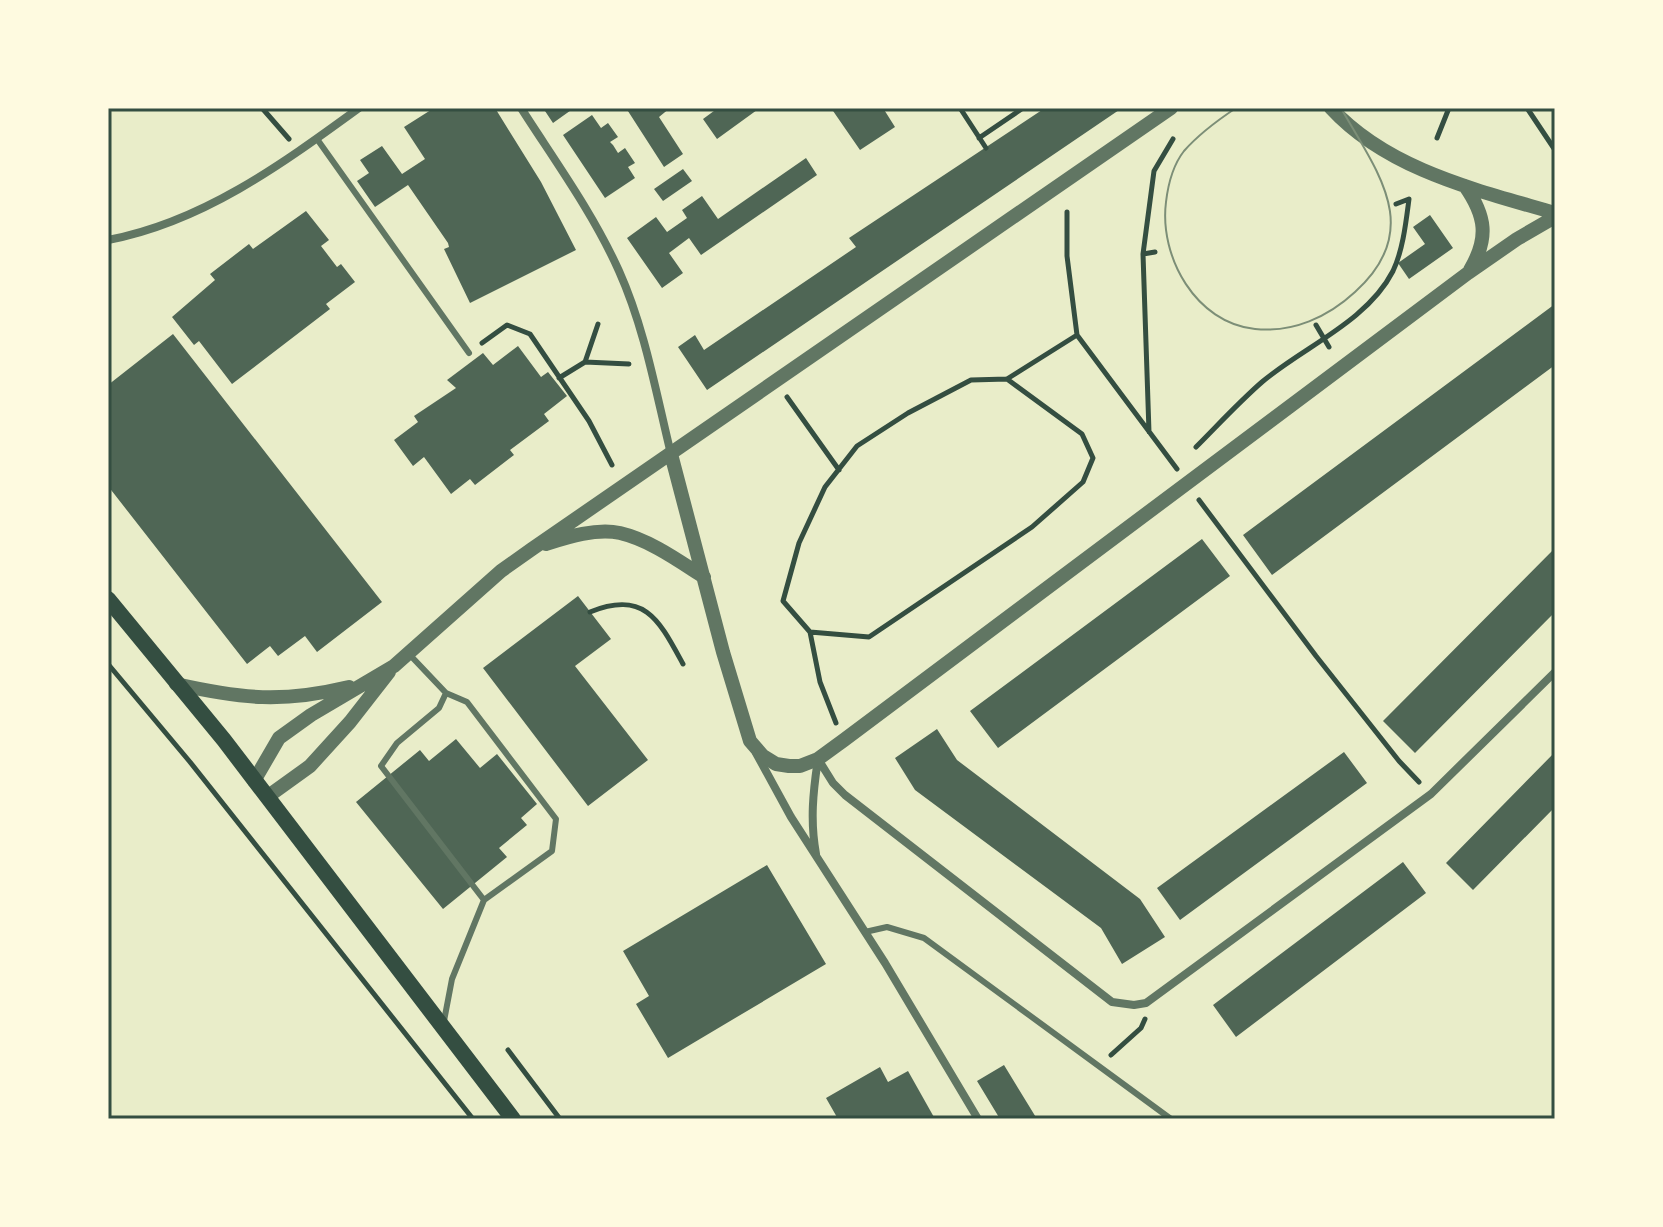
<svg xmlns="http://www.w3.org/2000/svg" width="1663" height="1227" font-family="'Asap Condensed',sans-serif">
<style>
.building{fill:#4f6655}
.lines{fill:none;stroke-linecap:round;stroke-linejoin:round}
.path{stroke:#344e41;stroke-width:5}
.service{stroke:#617663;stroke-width:6}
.minor{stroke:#617663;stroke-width:8}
.tertiary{stroke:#617663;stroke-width:14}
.secondary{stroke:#344e41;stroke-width:16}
.tram{stroke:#7c8e77;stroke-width:2}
.neatline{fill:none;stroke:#344e41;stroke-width:3}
</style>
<rect width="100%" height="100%" fill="#e9edc9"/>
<path class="building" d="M434,108h61l46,74 35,68 -106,53 -26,-54 5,-2 -1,-4 -40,-58 -33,22 -18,-26 12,-8 -9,-13 22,-14 20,28 23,-15 -21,-32z
M543,108h31l-21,15z
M626,108h44l-11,9 24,37 -19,13z
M718,108h38l1,2 -40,29 -14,-20z
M831,108h52l12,19 -35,23z
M1045,108h77l-415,282 -29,-43 17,-12 9,15 152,-103 -7,-9z
M592,115l9,13 7,-5 10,14 -8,5 3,3 5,8 7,-5 10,15 -7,4 7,11 -30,20 -42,-63z
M806,158l11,17 -116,80 -12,-17 -20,15 14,20 -21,15 -35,-50 29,-21 11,15 20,-14 -5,-8 20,-14 16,23z
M683,169l9,12 -29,20 -9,-12z
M306,211l23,29 -8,6 16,21 4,-3 14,18 -29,22 4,5 -98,75 -33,-43 -5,4 -22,-28 43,-37 -5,-6 39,-30 4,5z
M1430,215l23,33 -44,31 -11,-16 27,-19 -12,-17z
M1555,304v61l-283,210 -29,-40z
M173,334l209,268 -65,50 -12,-16 -27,20 -8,-10 -23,18 -139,-178v-101z
M518,346l23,31 7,-5 19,24 -23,18 5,7 -39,29 4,5 -39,30 -5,-6 -19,15 -27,-37 -11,9 -19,-26 24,-18 -4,-6 42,-28 -9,-8 36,-27 10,12z
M1202,539l28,37 -232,172 -28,-37z
M1555,548v64l-140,141 -32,-32z
M578,596l33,43 -36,27 73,94 -60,46 -105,-138z
M937,729l20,31 183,139 25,38 -43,27 -21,-36 -186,-138 -20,-32z
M456,739l24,29 17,-14 40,50 -16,14 6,7 -28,23 8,9 -64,52 -87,-107 64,-52 9,11z
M1344,752l23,31 -187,137 -23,-32z
M1555,752v55l-82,83 -27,-27z
M1403,862l23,31 -190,144 -23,-32z
M767,865l59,99 -158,94 -32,-54 13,-8 -26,-45z
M1004,1065l33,54h-37l-23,-38z
M880,1067l8,15 20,-11 27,48h-97l-12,-21z"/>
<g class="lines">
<path class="path" d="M262,108l27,31
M960,108l26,40
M1527,108l28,42
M979,138l44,-30
M1437,138l12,-30
M1067,212v44l10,79 100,134
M1143,254l11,-83 19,-32
M1316,325l13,22
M482,343l25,-18 23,9 59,87 23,44
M585,362l13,-38
M559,378l26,-16 44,2
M1007,379l75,55 11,24 -10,24 -51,45 -163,110 -59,-5 -27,-31 16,-58 26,-56 32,-41 51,-33 63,-33 36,-1 70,-44
M787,397l52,73
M1149,432l-6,-178 12,-2
M1196,447c22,-22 43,-45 66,-65 41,-35 105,-60 131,-111 10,-21 13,-49 16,-72l-13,5
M1199,500l117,156 83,105 20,21
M590,612c55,-22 69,8 93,52
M810,632l10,50 16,41
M108,664l82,98 283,357
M508,1050l52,69
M1111,1055l30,-27 4,-9"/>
<path class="service" d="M317,139l152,214
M409,654l37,39 -7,15 -42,35 -16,23 103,134 68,-49 4,-32 -89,-117 -21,-9
M865,932l22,-5 37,11 247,181
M444,1021l8,-42 32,-79"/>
<path class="minor" d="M521,108c34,53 72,105 98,163 26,58 37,122 52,183
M108,240c95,-18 174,-76 251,-132
M756,753l35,64 94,146 93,156
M818,759l15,24 12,12 267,207 22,3 12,-2 285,-209 124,-122
M816,854c-6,-33 -3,-62 2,-95"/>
<path class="tertiary" d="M1331,108c57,62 146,82 224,105
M1465,186c21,30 24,52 5,84
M671,454l52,198 27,89 13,15 13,8 13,2h11l18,-7 26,-19 624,-467 49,-34 38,-22
M546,544c22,-7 50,-16 74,-11 30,7 59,28 84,44
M176,684c67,15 106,19 173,3
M254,781l25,-43 32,-23 83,-49 107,-95 31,-22 639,-441
M267,797l43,-31 40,-44 39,-50"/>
<path class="secondary" d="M108,599l116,141 289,379"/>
<path class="tram" d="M1236,108c-18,12 -38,27 -52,43 -11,14 -16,34 -18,51 -7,55 30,121 89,127 38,4 73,-12 100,-37 70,-63 22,-120 -14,-184"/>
</g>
<rect width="1663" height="1227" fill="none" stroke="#fefae0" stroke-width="220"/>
<rect x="110" y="110" width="1443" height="1007" class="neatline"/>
</svg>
